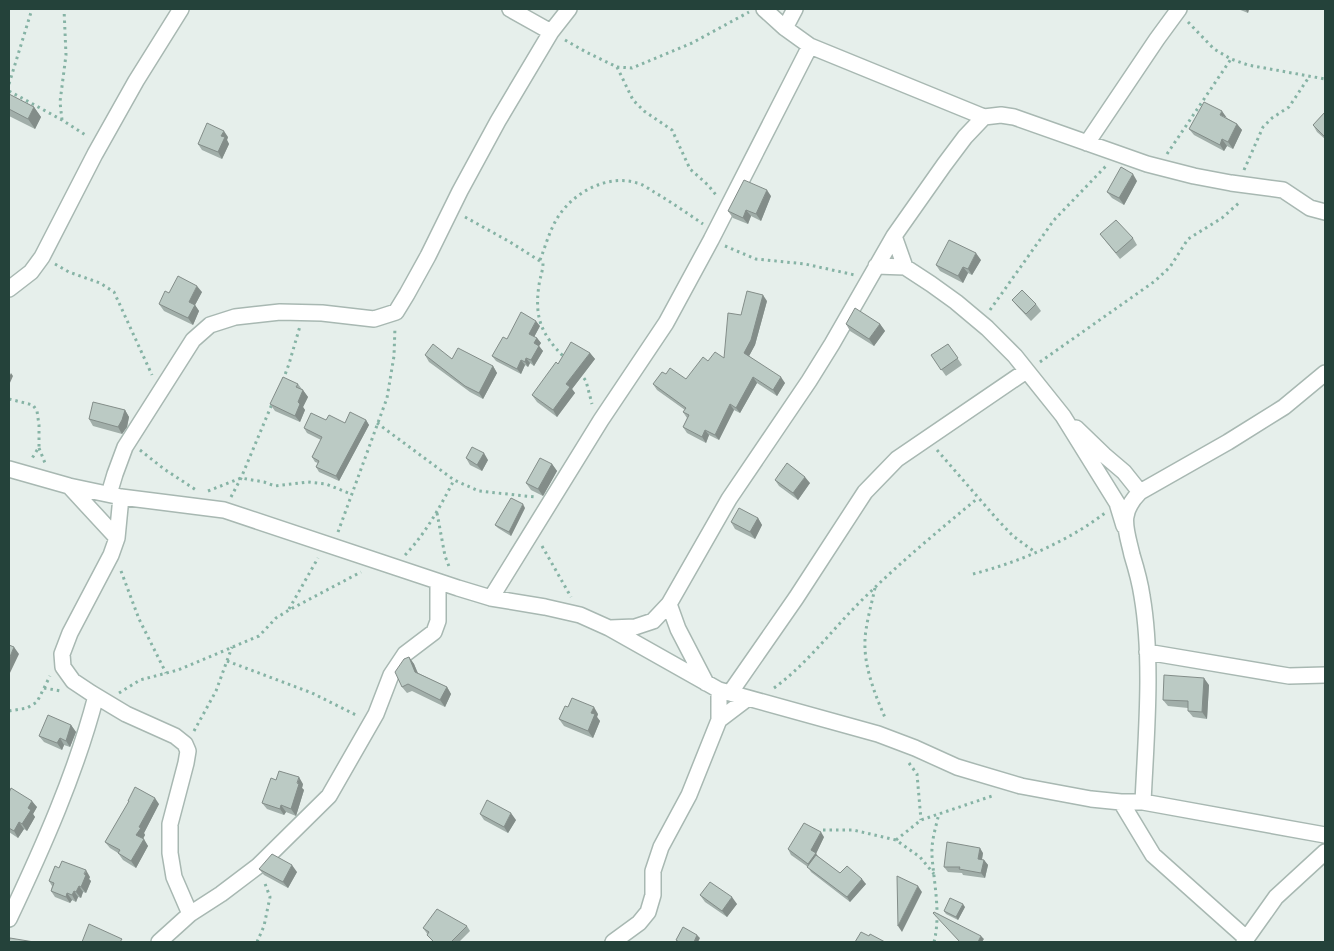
<svg xmlns="http://www.w3.org/2000/svg" width="1334" height="951" font-family="Mulish,sans-serif">
<style>
.lines{fill:none;stroke-linecap:round;stroke-linejoin:round}
.minor-casing{stroke:#a8b8b2;stroke-width:18}
.path{stroke:#86b3a5;stroke-width:3;stroke-dasharray:2.5 4;stroke-linecap:butt}
.minor{stroke:#fff;stroke-width:15}
.wall{fill:#a1aea9}
.shaded-wall{fill:#838d89}
.building{fill:#bbcac4;stroke:#838d89}
</style>
<rect width="100%" height="100%" fill="#e6efeb"/>
<g class="lines">
<defs>
<path id="minor" d="M510,9l41,23
M764,9l21,19 25,18 174,71
M785,28l10,-19
M1087,143l70,-104 22,-30
M894,236l11,31
M876,266l29,1 26,17 25,18 31,26 28,28 48,60 54,87 7,23
M9,289l22,-17 11,-15 53,-103 41,-73 45,-72
M1076,428l28,27 20,17 16,20
M9,469l60,17 52,11 103,13 234,78 33,10 54,9 35,8 29,13 110,62 159,44 37,14 42,19 64,19 70,13 30,3h22l182,33
M69,486l48,52
M109,494l6,-20 10,-27 68,-107 17,-15 25,-8 45,-5 42,1 52,6 22,-7 11,-18 21,-38 32,-65 38,-70 53,-89 18,-23
M121,497l-4,41 -6,17 -41,78 -8,21 1,13 10,14 18,12 35,21 49,22 10,8 3,7 -2,12 -16,61v29l4,24 16,37
M491,598l110,-178 65,-97 45,-83 99,-194
M669,604l9,25 28,54
M610,628l25,-1 18,-6 16,-17 60,-105 80,-118 23,-37 62,-108 50,-71 21,-28 19,-20 17,-2 13,2 133,47 47,12 37,7 52,7 27,18 15,4
M1147,652l142,24 36,-1
M730,693l66,-95 69,-106 32,-33 129,-88
M719,720l29,-22
M1121,802l32,53 93,83
M1143,802c3,-65 10,-142 -1,-206 -2,-14 -6,-28 -10,-41 -6,-27 -14,-41 8,-63l88,-50 56,-35 41,-34
M9,919c34,-72 67,-146 87,-223
M159,942l31,-28 31,-20 37,-28 71,-70 47,-82 15,-39 14,-21 29,-22 4,-11v-39
M613,942l26,-19 9,-11 5,-17v-24l8,-24 28,-52 30,-75v-30
M1244,942l32,-45 49,-45"/>
</defs>
<use href="#minor" class="minor-casing"/>
<path class="path" d="M1188,22l26,27 17,10 17,6 77,14
M565,40l21,12 31,15 15,1 60,-25 57,-31
M617,67l16,33 11,11 28,19 18,39 18,16 8,10
M9,84l23,-75
M9,91l53,29 25,16
M62,120l-2,-18 6,-47 -2,-46
M1167,154l64,-95
M1244,170l19,-43 9,-9 17,-11 20,-30
M465,217l45,25 33,21c0,8 -3,14 -4,22 -5,34 3,50 26,73
M725,246l31,13 49,5 50,11
M540,260c6,-15 10,-32 20,-46 16,-23 49,-40 77,-31 6,1 12,6 17,9 17,10 33,21 49,32
M55,264l14,8 31,11 14,9 38,83
M990,310l64,-90 52,-54
M1040,362l115,-81 15,-14 18,-28 34,-21 19,-17
M580,373l6,8 6,23
M283,380l6,-16 11,-38
M9,399l24,6 4,6 2,14v22l-8,13
M377,423l77,57 25,11 56,6
M39,448l6,15
M140,450l24,19 32,21
M937,450l59,68 17,18 22,16
M208,491l33,-13 23,4 11,4 33,-4 18,2 25,10
M231,497l10,-19 31,-74
M437,513l8,43 5,13
M338,532l49,-134 7,-42 1,-29
M542,546l29,51
M405,555c21,-22 35,-48 49,-75
M121,571l18,48 27,54
M973,574c46,-12 94,-32 132,-61
M875,588c-3,14 -7,28 -9,42 -5,31 8,62 20,90
M289,609l29,-51
M227,661l85,32 46,23
M44,688l17,3
M774,688c33,-24 57,-57 86,-86 37,-37 78,-71 118,-104
M119,693l21,-13 38,-10 81,-34 17,-18 13,-8 72,-38
M9,711l18,-3 10,-6 13,-26
M194,731l22,-40 16,-44
M909,763l8,11 4,46
M823,830h30l43,10 24,17 14,17
M896,840l25,-20 74,-25
M257,942l7,-16 6,-29 -6,-16
M934,942c7,-28 0,-58 -2,-86 -1,-15 4,-29 7,-43"/>
<use href="#minor" class="minor"/>
</g>
<path class="wall" d="M1238,9h11l-1,4z
M9,94l25,13 7,10 -6,12 -26,-13z
M1325,112v27l-8,-7 -4,-7z
M1227,118l10,6 5,6 -9,19 -6,-3 -3,5 -30,-16 -5,-6z
M228,137l-1,3 2,4 -7,15 -20,-9 -4,-6z
M1137,181l-13,24 -12,-7 -5,-6z
M771,196l-10,25 -10,-5 -3,8 -15,-6 -5,-7z
M1100,234l33,4 4,7 -17,14z
M981,260l-9,15 -4,-2 -5,10 -23,-12 -4,-6z
M202,292l-7,13 4,6 -6,14 -29,-14 -5,-7 10,-11z
M1012,300l24,4 5,7 -10,10 -14,-15z
M767,301l-12,44 -6,11 36,27 -8,13 -20,-13 -17,30 -6,-3 -15,30 -10,-5 -3,8 -19,-10 -4,-6 4,-9 -4,-6 2,-2 -28,-20 -4,-6 13,-10 20,5 22,-18 16,-3 17,-43z
M846,324h34l5,7 -11,15 -24,-15z
M540,326l-6,11 3,1 4,5 -2,3 4,5 -9,15 -4,-3 -2,4 -3,-2 -4,9 -25,-13 -4,-5 15,-17z
M948,344l14,21 -16,11 -15,-21z
M590,353l5,6 -23,30 3,4 -18,24 -20,-15 -5,-7 26,-31z
M425,355l27,4 41,7 4,7 -14,26 -13,-7 -41,-30z
M298,384l10,13 -5,10 2,3 -5,12 -25,-11 -5,-7z
M125,410l4,7 -2,10 -5,7 -29,-8 -4,-7z
M326,420l19,3 21,-3 3,5 -30,56 -20,-9 -3,-5 2,-4 -3,-1 -3,-5 9,-17 -14,-7 -3,-5z
M466,458l22,2 -6,11 -12,-6z
M552,464l5,7 -14,25 -12,-6 -5,-7z
M775,480l35,3 -12,17 -19,-14z
M525,508l-14,28 -13,-8 -3,-3z
M758,518l4,7 -7,14 -20,-10 -4,-7z
M409,657l5,7 4,9 29,14 4,7 -6,13 -33,-16 -5,2 -5,-6z
M1209,685l-2,34 -14,-2 -5,-6v-3l-20,-2 -5,-6z
M568,707l30,7 -1,3 3,4 -7,17 -29,-12 -5,-7z
M71,725l5,7 -6,15 -6,-2 -2,5 -18,-8 -5,-6z
M276,780l27,4 -1,4 2,2 -8,26 -10,-4 -2,3 -17,-6 -5,-6z
M9,793l28,14 -4,7 2,3 -8,14 -3,-2 -6,9 -9,-6z
M128,801l31,3 -15,29 1,2 -2,4 5,7 -12,22 -13,-8 -5,-7 -8,-5 -5,-6 24,-40z
M480,814l36,6 -8,13 -24,-13z
M824,837l-8,16 2,4 22,16 26,11 -16,18 -39,-30 -3,-5 -17,-12 -3,-6z
M983,853l-1,7h2l4,5 -3,13 -22,-3 -1,-2 -14,-1 -4,-5z
M259,869l38,3 -9,16 -24,-13z
M90,877l-1,2 2,2 -5,12 -3,-1 -2,6 -3,-1 -2,5 -4,-2 -2,3 -15,-6 -4,-6 1,-5 -3,-5z
M700,895l37,9 -10,13 -22,-15z
M965,907l-7,13 -12,-6 -2,-3z
M467,926l3,5 -11,11h-26l-10,-14z"/>
<path class="shaded-wall" d="M1245,9h4l-1,4z
M34,107l7,10 -6,12 -7,-10z
M1222,111l5,7 -7,-3z
M1237,124l5,6 -9,19 -5,-7z
M224,131l4,6 -1,3 2,4 -7,15 -4,-7 3,-16z
M1222,139l5,7 -3,5 -4,-6z
M1133,174l4,7 -13,24 -5,-7z
M767,190l4,6 -10,25 -5,-7z
M746,210l5,6 -3,8 -5,-6z
M976,253l5,7 -9,15 -4,-6z
M963,267l5,6 -5,10 -5,-7z
M197,286l5,6 -7,13 4,6 -6,14 -5,-7 1,-16z
M763,295l4,6 -12,44 -7,13 -4,-5z
M536,321l4,5 -7,13 -4,-5z
M880,324l5,7 -11,15 -5,-7z
M537,338l4,5 -2,3 4,5 -9,15 -3,-6 3,-17z
M590,353l5,6 -23,30 3,4 -18,24 -4,-7 13,-26z
M526,358l4,5 -2,4 -3,-5z
M521,360l4,5 -4,9 -4,-5z
M493,366l4,7 -14,26 -4,-6z
M11,373l2,3 -4,9v-8z
M753,377l4,6 -17,30 -4,-5z
M781,377l4,6 -8,13 -4,-6z
M303,390l5,7 -5,10 2,3 -5,12 -5,-6 3,-14z
M730,404l4,6 -15,30 -4,-5z
M125,410l4,7 -2,10 -5,7 -4,-7z
M366,420l3,5 -30,56 -3,-5z
M705,430l4,5 -3,8 -4,-6z
M484,453l4,7 -6,11 -5,-6z
M552,464l5,7 -14,25 -5,-7z
M805,477l5,6 -12,17 -5,-7z
M523,504l2,4 -14,28 -2,-4z
M758,518l4,7 -7,14 -5,-7z
M14,647l5,7 -10,21v-16z
M409,657l5,7 6,15 -5,-7z
M1204,678l5,7 -2,34 -5,-7z
M447,687l4,7 -6,13 -5,-7z
M594,707l4,7 -1,3 3,4 -7,17 -5,-7 3,-18z
M71,725l5,7 -6,15 -4,-6z
M60,738l4,7 -2,5 -5,-7z
M299,777l4,7 -1,4 2,2 -8,26 -5,-7z
M155,798l4,6 -15,29 1,2 -4,7 -5,-7 3,-8z
M32,801l5,6 -4,7 2,3 -8,14 -5,-7 6,-16z
M281,805l5,7 -2,3 -4,-6z
M511,813l5,7 -8,13 -4,-6z
M19,822l5,7 -6,9 -4,-7z
M821,832l3,5 -8,17 4,5 -9,11 -3,-6 3,-14z
M144,839l4,7 -12,22 -5,-7z
M980,848l3,5 -2,11 -3,-5z
M984,860l4,5 -3,13 -4,-5z
M292,865l5,7 -9,16 -5,-6z
M86,870l4,7 -1,2 2,2 -5,12 -5,-6z
M862,879l4,5 -16,18 -3,-5z
M79,886l4,6 -2,6 -5,-6z
M918,886l4,6 -20,40 -4,-6z
M74,891l4,6 -2,5 -4,-7z
M67,893l5,7 -2,3 -4,-6z
M732,897l5,7 -10,13 -5,-6z
M963,904l2,3 -7,13 -2,-3z
M697,935l3,3 -2,4h-4z
M981,936l3,3 -2,3h-4z"/>
<path class="building" d="M9,94l25,13 -6,12 -19,-10z
M1204,102l18,9 -2,4 17,9 -9,18 -6,-3 -2,6 -31,-16z
M1325,112v25l-12,-12z
M207,123l17,8 -3,5 4,1 -7,15 -20,-8z
M1121,167l12,7 -14,24 -12,-6z
M744,180l23,10 -11,24 -10,-4 -3,8 -15,-7z
M1116,220l17,18 -17,15 -16,-19z
M949,240l27,13 -8,16 -5,-2 -5,9 -22,-11z
M178,276l19,10 -8,16 6,3 -7,13 -29,-14 6,-13 4,2z
M1022,290l14,14 -10,10 -14,-14z
M747,291l16,4 -12,45 -7,13 37,24 -8,13 -20,-13 -17,31 -6,-4 -15,31 -10,-5 -3,7 -19,-10 6,-12 -6,-3 3,-4 -33,-24 9,-12 4,2 4,-6 16,11 17,-22 5,4 7,-9 9,6 4,-45 13,2z
M855,308l25,16 -11,15 -23,-15z
M521,312l15,9 -7,13 8,4 -3,5 5,3 -8,14 -5,-2 -1,4 -4,-2 -4,9 -25,-13 11,-19 4,2z
M571,342l19,11 -24,31 4,3 -17,23 -21,-15 24,-33 2,2z
M433,344l19,15 6,-11 35,18 -14,27 -14,-7 -40,-31z
M948,344l10,14 -17,12 -10,-15z
M283,377l15,7 -2,3 7,3 -5,12 2,2 -5,12 -25,-12z
M93,402l32,8 -3,10 -4,7 -29,-8z
M350,412l16,8 -30,56 -20,-9 3,-6 -7,-4 10,-20 -18,-9 7,-15 15,7 3,-5 16,8z
M472,447l12,6 -7,12 -11,-7z
M540,458l12,6 -14,25 -12,-6z
M787,463l18,14 -12,16 -18,-13z
M511,498l12,6 -14,28 -14,-7z
M739,508l19,10 -8,14 -19,-10z
M9,645l5,2 -5,12z
M409,657l6,15 32,15 -7,13 -32,-16 -6,3 -7,-15 9,-13z
M1164,675l40,3 -2,34 -14,-1v-10l-25,-1z
M572,698l22,9 -3,6 4,1 -7,17 -29,-12 6,-13 3,1z
M48,715l23,10 -5,16 -6,-3 -3,5 -18,-7z
M279,771l20,6 -2,6 2,1 -8,25 -10,-4 -1,4 -18,-6 9,-25 5,2z
M135,787l20,11 -16,29 2,1 -5,7 8,4 -13,22 -13,-8 2,-3 -15,-8 24,-41h-1z
M11,788l21,13 -4,7 3,2 -9,14 -3,-2 -5,9 -5,-3v-35z
M487,800l24,13 -7,14 -24,-13z
M804,823l17,9 -10,18 5,3 -8,11 -20,-15z
M947,842l33,6 -2,11 6,1 -3,13 -22,-4 1,-2h-16z
M272,854l20,11 -9,17 -24,-13z
M816,855l24,18 7,-7 15,13 -15,18 -40,-30z
M62,861l24,9 -2,4 2,1 -5,12 -2,-1 -3,6 -2,-1 -2,4 -5,-2 -1,4 -15,-6 3,-8 -5,-2 6,-15 4,2z
M897,876l21,10 -20,40z
M710,882l22,15 -10,14 -22,-16z
M950,898l13,6 -7,13 -12,-6z
M437,909l30,17 -16,16h-17l-7,-7 2,-3 -6,-4z
M934,912l47,24 -3,6h-18l-27,-29z
M89,924l33,15 -2,3h-38z
M683,927l14,8 -3,7h-15l-3,-2z
M861,932l8,4 1,-2 15,8h-30z
M10,938l24,4h-25z"/>
<rect width="1334" height="951" fill="none" stroke="#24423a" stroke-width="20"/>
</svg>
